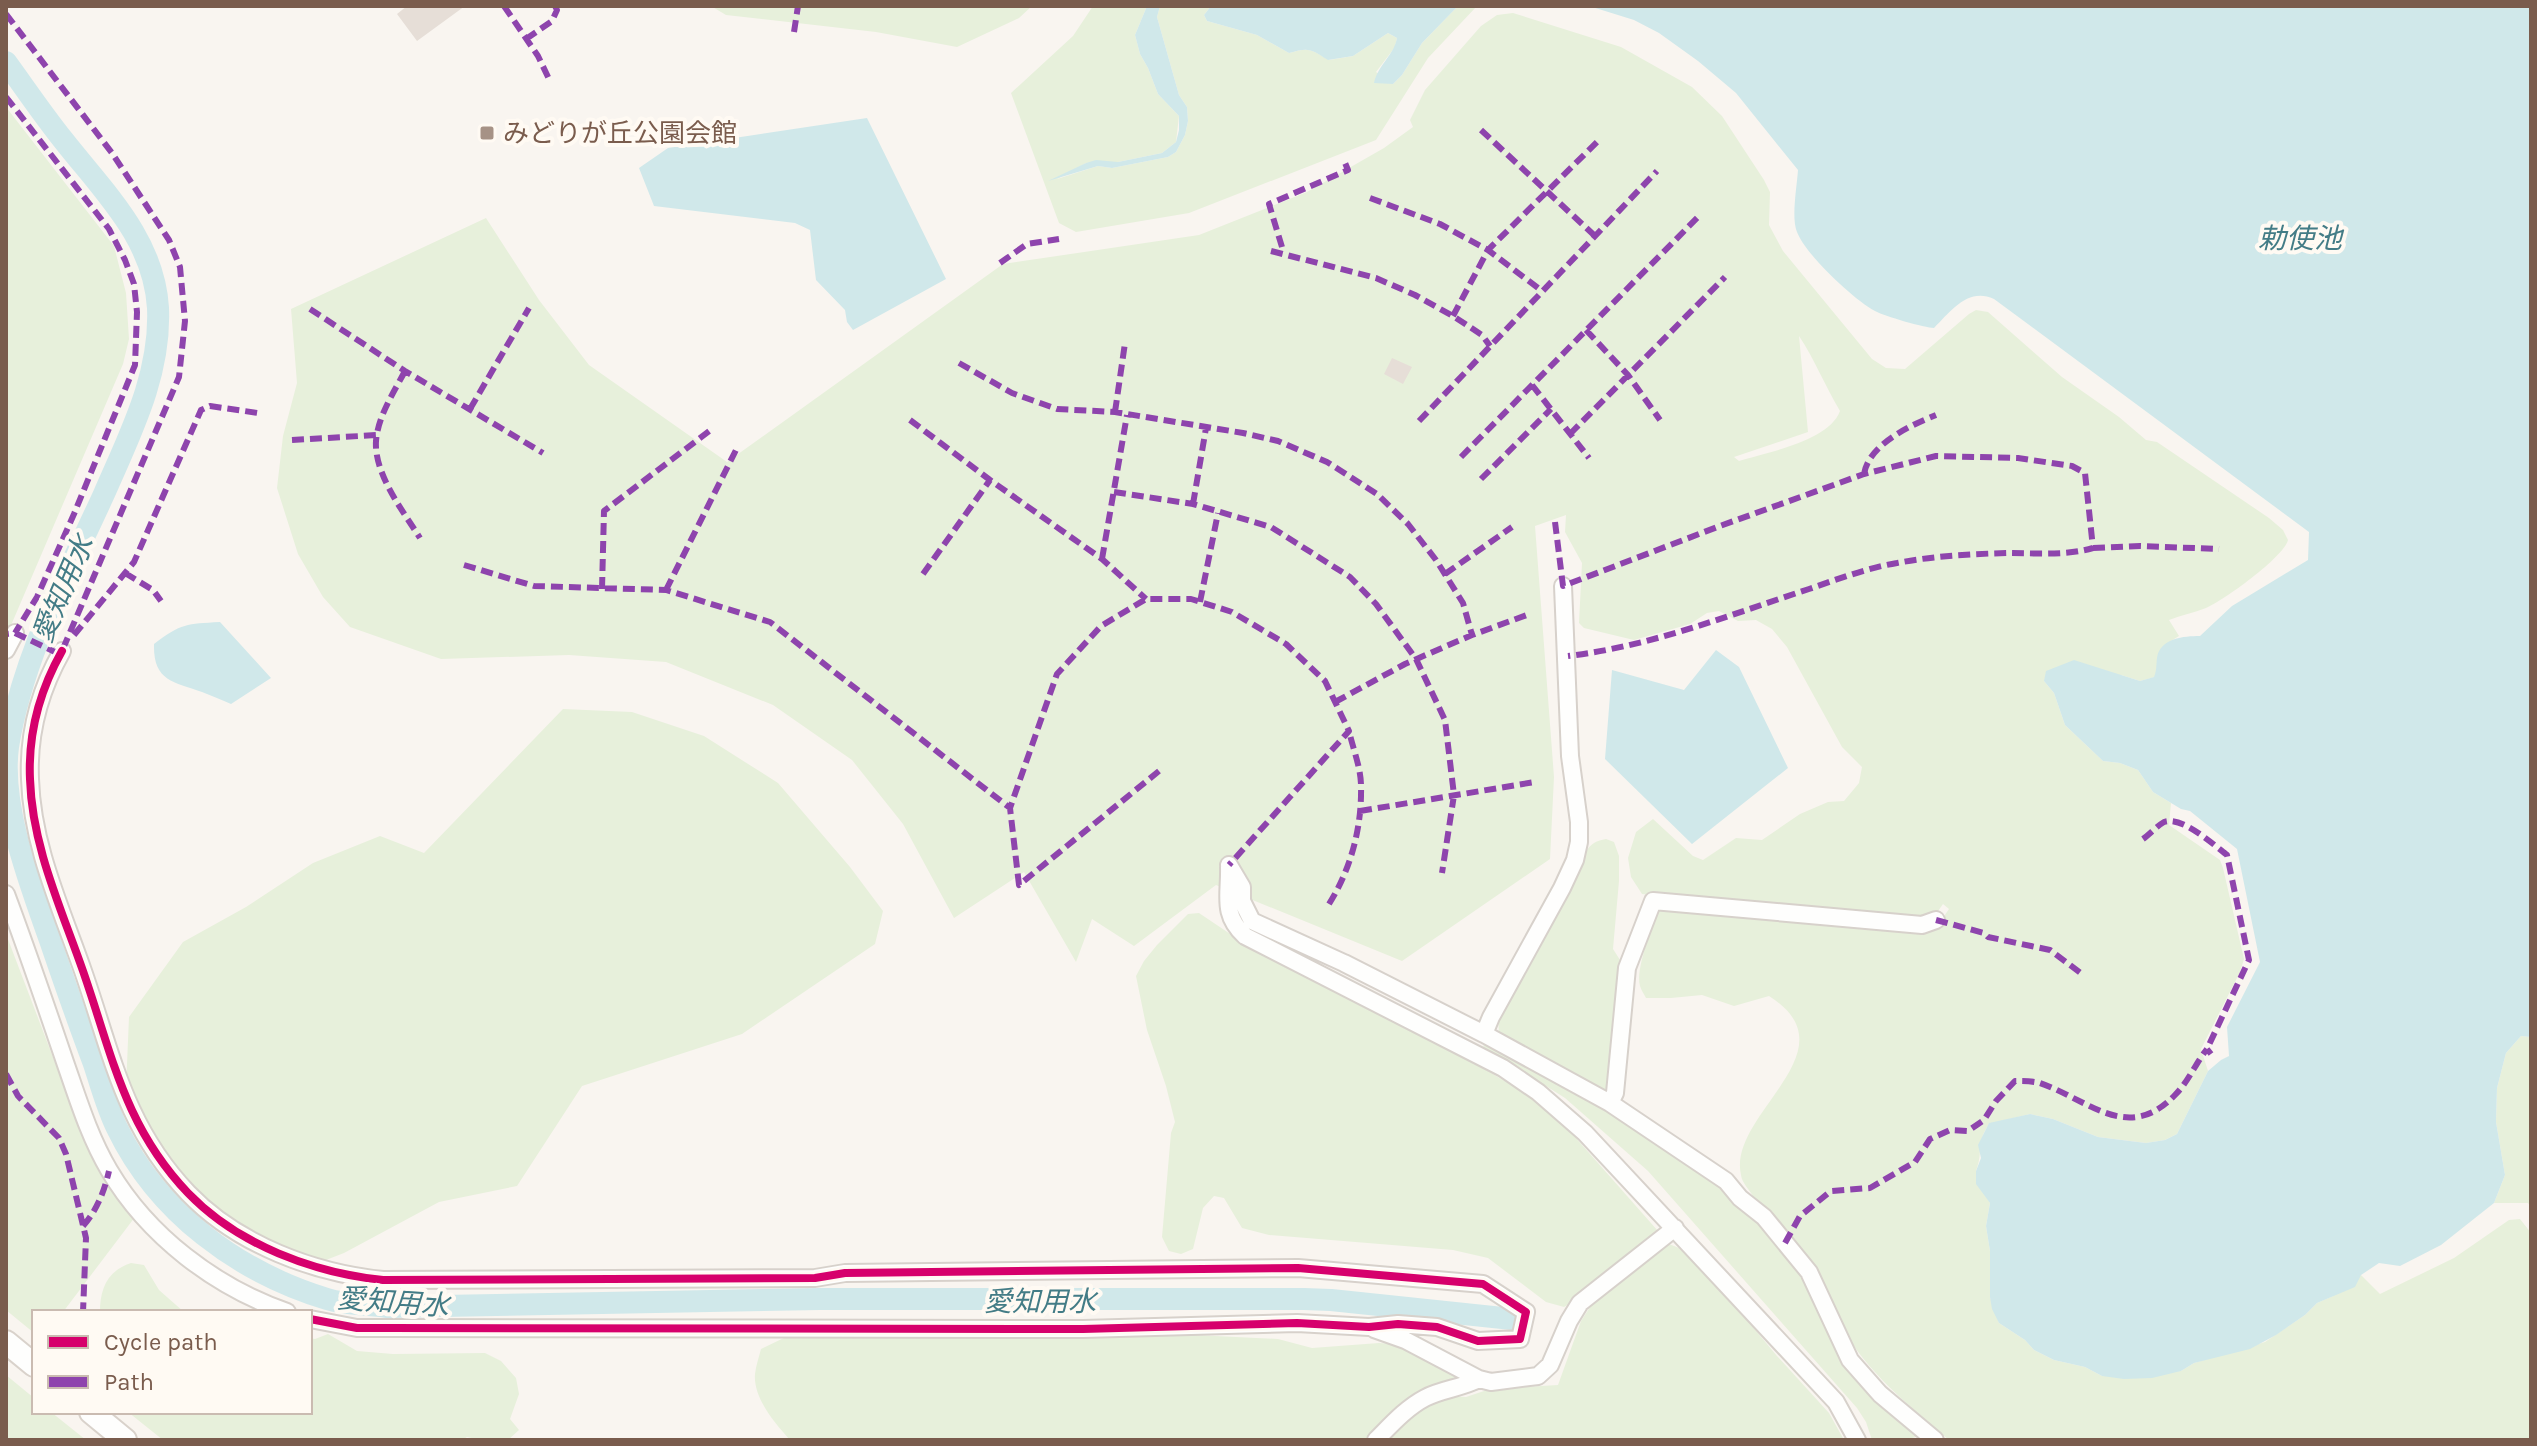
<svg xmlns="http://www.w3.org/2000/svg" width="2537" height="1446" font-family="Karla,'Noto Sans JP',sans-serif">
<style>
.green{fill:#e7f0db;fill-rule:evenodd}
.water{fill:#d0e8ea}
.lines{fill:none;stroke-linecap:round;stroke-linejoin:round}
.canal{stroke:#d0e8ea;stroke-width:22}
.building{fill:#e6ded7}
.street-casing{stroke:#d7d1cb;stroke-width:20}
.secondary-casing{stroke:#d9d2cb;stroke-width:26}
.street{stroke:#fefefd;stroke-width:16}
.secondary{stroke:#fefefd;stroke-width:22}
.quiet{stroke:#8e44ad;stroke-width:6;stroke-dasharray:12 6;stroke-linecap:butt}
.cycleway-casing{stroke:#fffaf3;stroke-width:13}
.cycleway{stroke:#d6006c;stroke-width:8}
.poi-dot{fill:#a69286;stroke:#fffaf3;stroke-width:3}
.labels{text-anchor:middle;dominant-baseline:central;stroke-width:8;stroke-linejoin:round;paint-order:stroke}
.poi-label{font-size:26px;fill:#7a5c4d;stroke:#fffaf3;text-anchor:start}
.water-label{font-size:28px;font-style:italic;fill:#437c86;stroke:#fffaf3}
</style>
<rect width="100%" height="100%" fill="#f9f5f0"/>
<path class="green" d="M711,6h321l-13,12 -62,29 -81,-15 -150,-17z
M1093,6h54l-12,29 5,19 8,14 10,26 21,22 -3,26 -14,11 -44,9 -32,1 -29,16 41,-13 14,2 56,-11 8,-5 9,-17 3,-14 -1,-14 -8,-12 -22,-78 3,-11h51l-7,9 3,6 50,14 32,18c20,-6 22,-4 40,7l24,-4 35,-23 9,5 -2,9 -19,25 17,12 9,-9 20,-32 36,-37h19l-49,52 -52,82 -187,73 -113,19 -17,-9 -48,-130 62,-57z
M1513,13l108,34 71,40 30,29 42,64 6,12 -1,33 14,26 89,108 14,9 19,1 64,-55 7,-4 12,2 74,65 57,40 27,23 11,2 112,76 14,12 5,10c-4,17 -65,61 -82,68 -12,5 -25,7 -37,12l10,16c-26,16 -17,16 -24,41l-15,4 -19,-6 -77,6 10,12 11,32 38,36 17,2 18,7 15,22 18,11 -2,22 51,35 3,8 21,91 -4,13 -39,77 7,22 -31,63 -12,6 -19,3 -48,-6 -45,-18 -23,-5 -41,10c-14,21 -5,26 -13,47l14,32 -4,23 4,25v46l9,26 26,17 9,10 20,10 31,7 17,9 79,-5 13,-8 71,-21 40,-27 12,-12 16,-7 28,-21 19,19 74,-36 55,-38 11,-1 11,14v207h-582c-37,-32 -75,-62 -102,-104 -15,-22 -18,-50 -33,-72 -7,-9 -17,-18 -25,-26 -13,-14 -24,-27 -36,-42 -4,-7 -11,-13 -12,-21 -14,-61 115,-124 28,-179l-35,10 -32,-11 -31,3h-25c-2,-4 -5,-8 -6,-12 -5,-18 14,-64 22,-81l276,20 11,-16 -6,-5 -7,10 -15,7 -279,-27 -11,-17 -3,-19 8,-26 17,-13 40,37 10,4 33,-22 26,2 38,-26 28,-12 16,-1 15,-18 3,-16 -20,-20 -55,-100 -15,-18 -16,-9 -18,1 -19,-10 -12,2 -17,11 -56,16 -50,-12 -5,-5 3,-60 -17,-31 1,-17 -31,11 19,251 -4,82 -148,102 -186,-76 -82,61 -42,-27 -16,43 -52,-90 -70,46 -51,-94 -51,-64 -79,-55 -107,-43 -97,-7 -128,4 -91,-32 -27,-30 -25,-43 -21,-66 6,-52 14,-53 -6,-74 195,-91 53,82 50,65 138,97 276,-198 196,-29 108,-43 77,-44 29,-21 -3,-7 15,-30 56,-64 16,-11zM1799,336c16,24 26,50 41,75 -11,30 -72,41 -101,50l-5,-4 74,-25z
M6,107l108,139 12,47 3,46 -6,25 -117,273z
M563,709l69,3 72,24 74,47 72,84 33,44 -8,33 -133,90 -160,52 -65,100 -78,16 -95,51 -44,17 -49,-24 -95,-95 -30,-63 3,-71 54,-75 63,-35 67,-44 67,-27 44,17z
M1606,839l8,3 5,14v25l-6,68 9,14 -11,121 -4,7 -9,1 -99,-58 -1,-17 80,-147c6,-16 9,-28 28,-31z
M1199,913l58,39 193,97 87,51 23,20 98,111 -82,69 -12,7 -18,-5 -58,-44 -35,-8 -184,-15 -27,-7 -18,-30 -10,-2 -11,12 -10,41 -12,5 -12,-3 -7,-14 9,-104 4,-11 -9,-36 -19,-56 -11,-54 8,-15 13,-16 31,-31z
M6,934l77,202 52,81 -72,95h-29v21l-28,-23z
M2521,1036l10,1v170l-3,-4h-34l11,-28 -9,-53 1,-34 9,-35z
M1485,1040l91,48 139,91 47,46 42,50 29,63 84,97 -1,2 -13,3h-31l-6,-18 -9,-14 -209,-237 -83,-73 -44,-28 -35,-19 -3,-3z
M1669,1244l10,4 48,48 50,60 52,57 15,27h-461l26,-25 36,-19 21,1 24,-8 68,-4 23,-64 11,-17z
M131,1263l13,2 15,25 25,22h-84c0,-23 7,-41 31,-49z
M328,1334l29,17 36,3 92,-1 16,8 15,17 3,16 -9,25 9,11 -11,10h-27l-14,-3 -5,3h-299l-35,-28h182v-74l5,1z
M1174,1334l104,5 34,9 67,-5 15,1 71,35 -94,61h-581c-15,-17 -37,-42 -35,-66 1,-9 4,-17 6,-25l29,-14z
M6,1375l28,23v14h17l35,28h-80z"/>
<path class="water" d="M1147,6h13l-3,11 22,78 8,12 1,14 -3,14 -9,17 -8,5 -56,11 -14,-2 -50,15 38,-18 10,-3 22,2 44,-9 14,-11 3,-12v-14l-21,-22 -10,-26 -8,-14 -5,-19z
M1211,6h247l-36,37 -20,32 -9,9 -19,-1c4,-18 20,-28 23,-45l-9,-5 -35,23 -25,4c-17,-11 -19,-13 -39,-7l-32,-18 -50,-14 -3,-6z
M1589,6h942v1031l-10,-1 -15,17 -9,35 -1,34 9,53 -11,28 -53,42 -41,21 -21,-3 -18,12 -6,12 -38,16 -12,12 -29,20 -26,14 -56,14 -13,8 -29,7 -28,1 -22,-3 -17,-9 -31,-7 -20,-10 -9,-10 -26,-17 -7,-14 -2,-12v-46l-4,-25 4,-23 -14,-19v-13l5,-13 -3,-13 11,-22 41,-9 23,5 45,18 48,6 19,-3 12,-6 31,-63 13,-11 8,-4 -2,-29 33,-65 -23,-113 -47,-38 -9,-2 -28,-17 -15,-22 -18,-7 -17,-2 -38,-36 -11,-32 -10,-12 2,-10 28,-11 66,21 14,-4c3,-7 2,-12 3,-19 3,-20 27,-22 43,-22l32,-30 76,-46 1,-28 -315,-233c-26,-12 -43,12 -60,29 -9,0 -50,-12 -59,-17 -22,-12 -69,-56 -78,-79 -6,-14 0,-46 1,-62l-62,-77 -38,-32 -39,-28 -25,-13z
M867,118l79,161 -93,51 -6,-8 -2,-12 -29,-30 -6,-50 -15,-7 -141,-17 -15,-38 29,-20z
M220,622l51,56 -40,26c-9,-4 -19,-8 -29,-12 -29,-10 -49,-11 -48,-48 28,-21 32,-20 66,-22z
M1716,650l23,17 49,101 -96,76 -87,-85 7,-89 72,20z"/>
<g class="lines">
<path class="canal" d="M6,62c19,26 37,53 58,79 40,51 90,98 94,167 3,67 -28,126 -54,186 -37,81 -82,164 -96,253 -8,61 23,139 43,196 14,41 28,81 43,121 7,21 13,44 23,64 41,85 121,144 210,171 19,6 40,5 60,8l433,-8h484l27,1 181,19"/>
</g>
<path class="building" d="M407,6h58l-48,35 -20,-27z
M1392,358l20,9 -9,17 -19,-10z"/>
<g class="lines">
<defs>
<path id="street" d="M6,650l9,-17
M62,651c-22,39 -34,83 -32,128 2,67 31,129 53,192 29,83 41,155 105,222 50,52 126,80 195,87l432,-2 30,-5 453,-5 185,16 43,28 -6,27 -42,2 -41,-14 -39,-3 -29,3 -72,-4 -214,6 -694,-1h-32l-47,-9
M1229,865l13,22v14l10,20 92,42 140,71 126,69 116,78 14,17 24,19 45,55 41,88 30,34 55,46
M1229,867c1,28 -8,47 16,69l258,132 35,24 47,41 251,269 21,38
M6,894c21,56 40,112 59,168 13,37 24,74 44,108 39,66 106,117 178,142
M1484,1034l7,-17 71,-129 13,-28 4,-18v-20l-9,-66 -7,-170
M1610,1103l5,-10 12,-125 26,-67 269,24 14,-5
M1374,1329l31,11 74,39
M1376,1440c15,-15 30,-32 49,-42 17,-9 37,-10 54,-19l12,3 47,-6 12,-11 19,-44 11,-18 95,-75"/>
<path id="secondary" d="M6,1342l28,23
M91,1412l34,28"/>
</defs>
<use href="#street" class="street-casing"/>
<use href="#secondary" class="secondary-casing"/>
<use href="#street" class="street"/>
<use href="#secondary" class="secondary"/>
<path class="quiet" d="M504,6l34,50 11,23
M6,14l106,139 57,87 11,27 5,54 -6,56 -117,274 -7,1 -40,-19 -9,1
M794,32l4,-26
M526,39l26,-18 5,-11 -2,-4
M6,97l103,132 16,31 9,24 3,28 -2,53 -61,149 -37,83 -22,36
M1481,130l114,106
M1370,198l70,26 48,26 54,41
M1282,247l-13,-43 79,-34 -5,-12
M1271,251l105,27 39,17 38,21 29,19 8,11
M1000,263l27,-19 32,-5
M310,309l95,62 138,82
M1453,316l35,-66 112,-111
M1586,330l42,45 32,45
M959,363l53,30 45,16 58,3 128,21 35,8 49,21 50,32 31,30 28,36 27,43 9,32
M405,371c-11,21 -27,45 -29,70 -2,33 27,70 44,97
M1532,385l57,73
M470,409l59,-101
M1115,412l10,-69
M910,420l80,60 112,79 44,40
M1419,421l238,-250
M1570,434l155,-157
M292,440l85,-5
M1461,457l238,-241
M1864,474c5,-30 47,-49 72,-59
M1481,479l70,-70
M1114,492l79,12 78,23 79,50 26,27 40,55 29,61 9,75 -12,78
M1193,504l13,-76
M1555,522l8,64 157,-60 144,-52 72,-18 82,2 54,8 13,7 8,75c-27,8 -58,5 -86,5 -36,1 -74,3 -110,10 -30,5 -59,16 -88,26 -80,26 -157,57 -241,67
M2093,548l47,-2 79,3
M1102,559l25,-144
M464,565l70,21 132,4 104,32 240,186
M125,573l28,17 8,11
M923,574l67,-94
M1445,574l67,-47
M602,589l2,-78 108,-82
M666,590l72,-144
M1200,602l18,-89
M74,635l60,-73 67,-152 9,-4 48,7
M1335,702l70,-38 67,-29 55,-20
M1159,771l-140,114 -9,-77 47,-134 44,-48 45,-27h45l41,13 54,32 39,37 24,50 -120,134
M1360,811l175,-29
M2143,839c7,-5 14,-13 21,-17 17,-7 50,23 63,33l22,105 -42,89 4,5
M1329,904c22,-35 33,-77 32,-118 0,-18 -8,-37 -12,-55
M1936,920l48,13 4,4 62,13 32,24
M6,1074l12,22 41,42 7,16 20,84 -3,74
M83,1226c14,-16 21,-34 26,-55
M1785,1243l15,-27 31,-25 39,-3 45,-26 15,-23 20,-9 18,1 16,-11 12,-19 19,-20c8,0 17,0 25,2 49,17 88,61 135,12 13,-13 21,-32 32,-46"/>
<defs>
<path id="cycleway" d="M62,651c-22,39 -34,83 -32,128 2,67 31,129 53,192 29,83 41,155 105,222 50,52 126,80 195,87l432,-2 30,-5 453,-5 185,16 43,28 -6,27 -42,2 -41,-14 -39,-3 -29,3 -72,-4 -214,6 -694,-1h-32l-47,-9"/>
</defs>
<use href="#cycleway" class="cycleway-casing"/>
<use href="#cycleway" class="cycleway"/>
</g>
<rect class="poi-dot" x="479" y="125" width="16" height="16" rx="4"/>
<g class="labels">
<g class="poi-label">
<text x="503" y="133">みどりが丘公園会館</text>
</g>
<g class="water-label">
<text x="2300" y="238">勅使池</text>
<text transform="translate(63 589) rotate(-67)">愛知用水</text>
<text x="1040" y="1301">愛知用水</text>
<text transform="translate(393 1302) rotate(4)">愛知用水</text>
</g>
</g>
<rect width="2537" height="1446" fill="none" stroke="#7a5c4d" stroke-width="16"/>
<rect x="32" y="1310" width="280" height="104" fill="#fffaf3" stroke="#cabbb1" stroke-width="2"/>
<rect x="48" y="1336" width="40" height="12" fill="#d6006c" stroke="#cabbb1" stroke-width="2"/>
<text x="104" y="1350" font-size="24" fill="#7a5c4d">Cycle path</text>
<rect x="48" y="1376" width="40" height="12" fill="#8e44ad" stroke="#cabbb1" stroke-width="2"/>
<text x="104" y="1390" font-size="24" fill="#7a5c4d">Path</text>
</svg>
